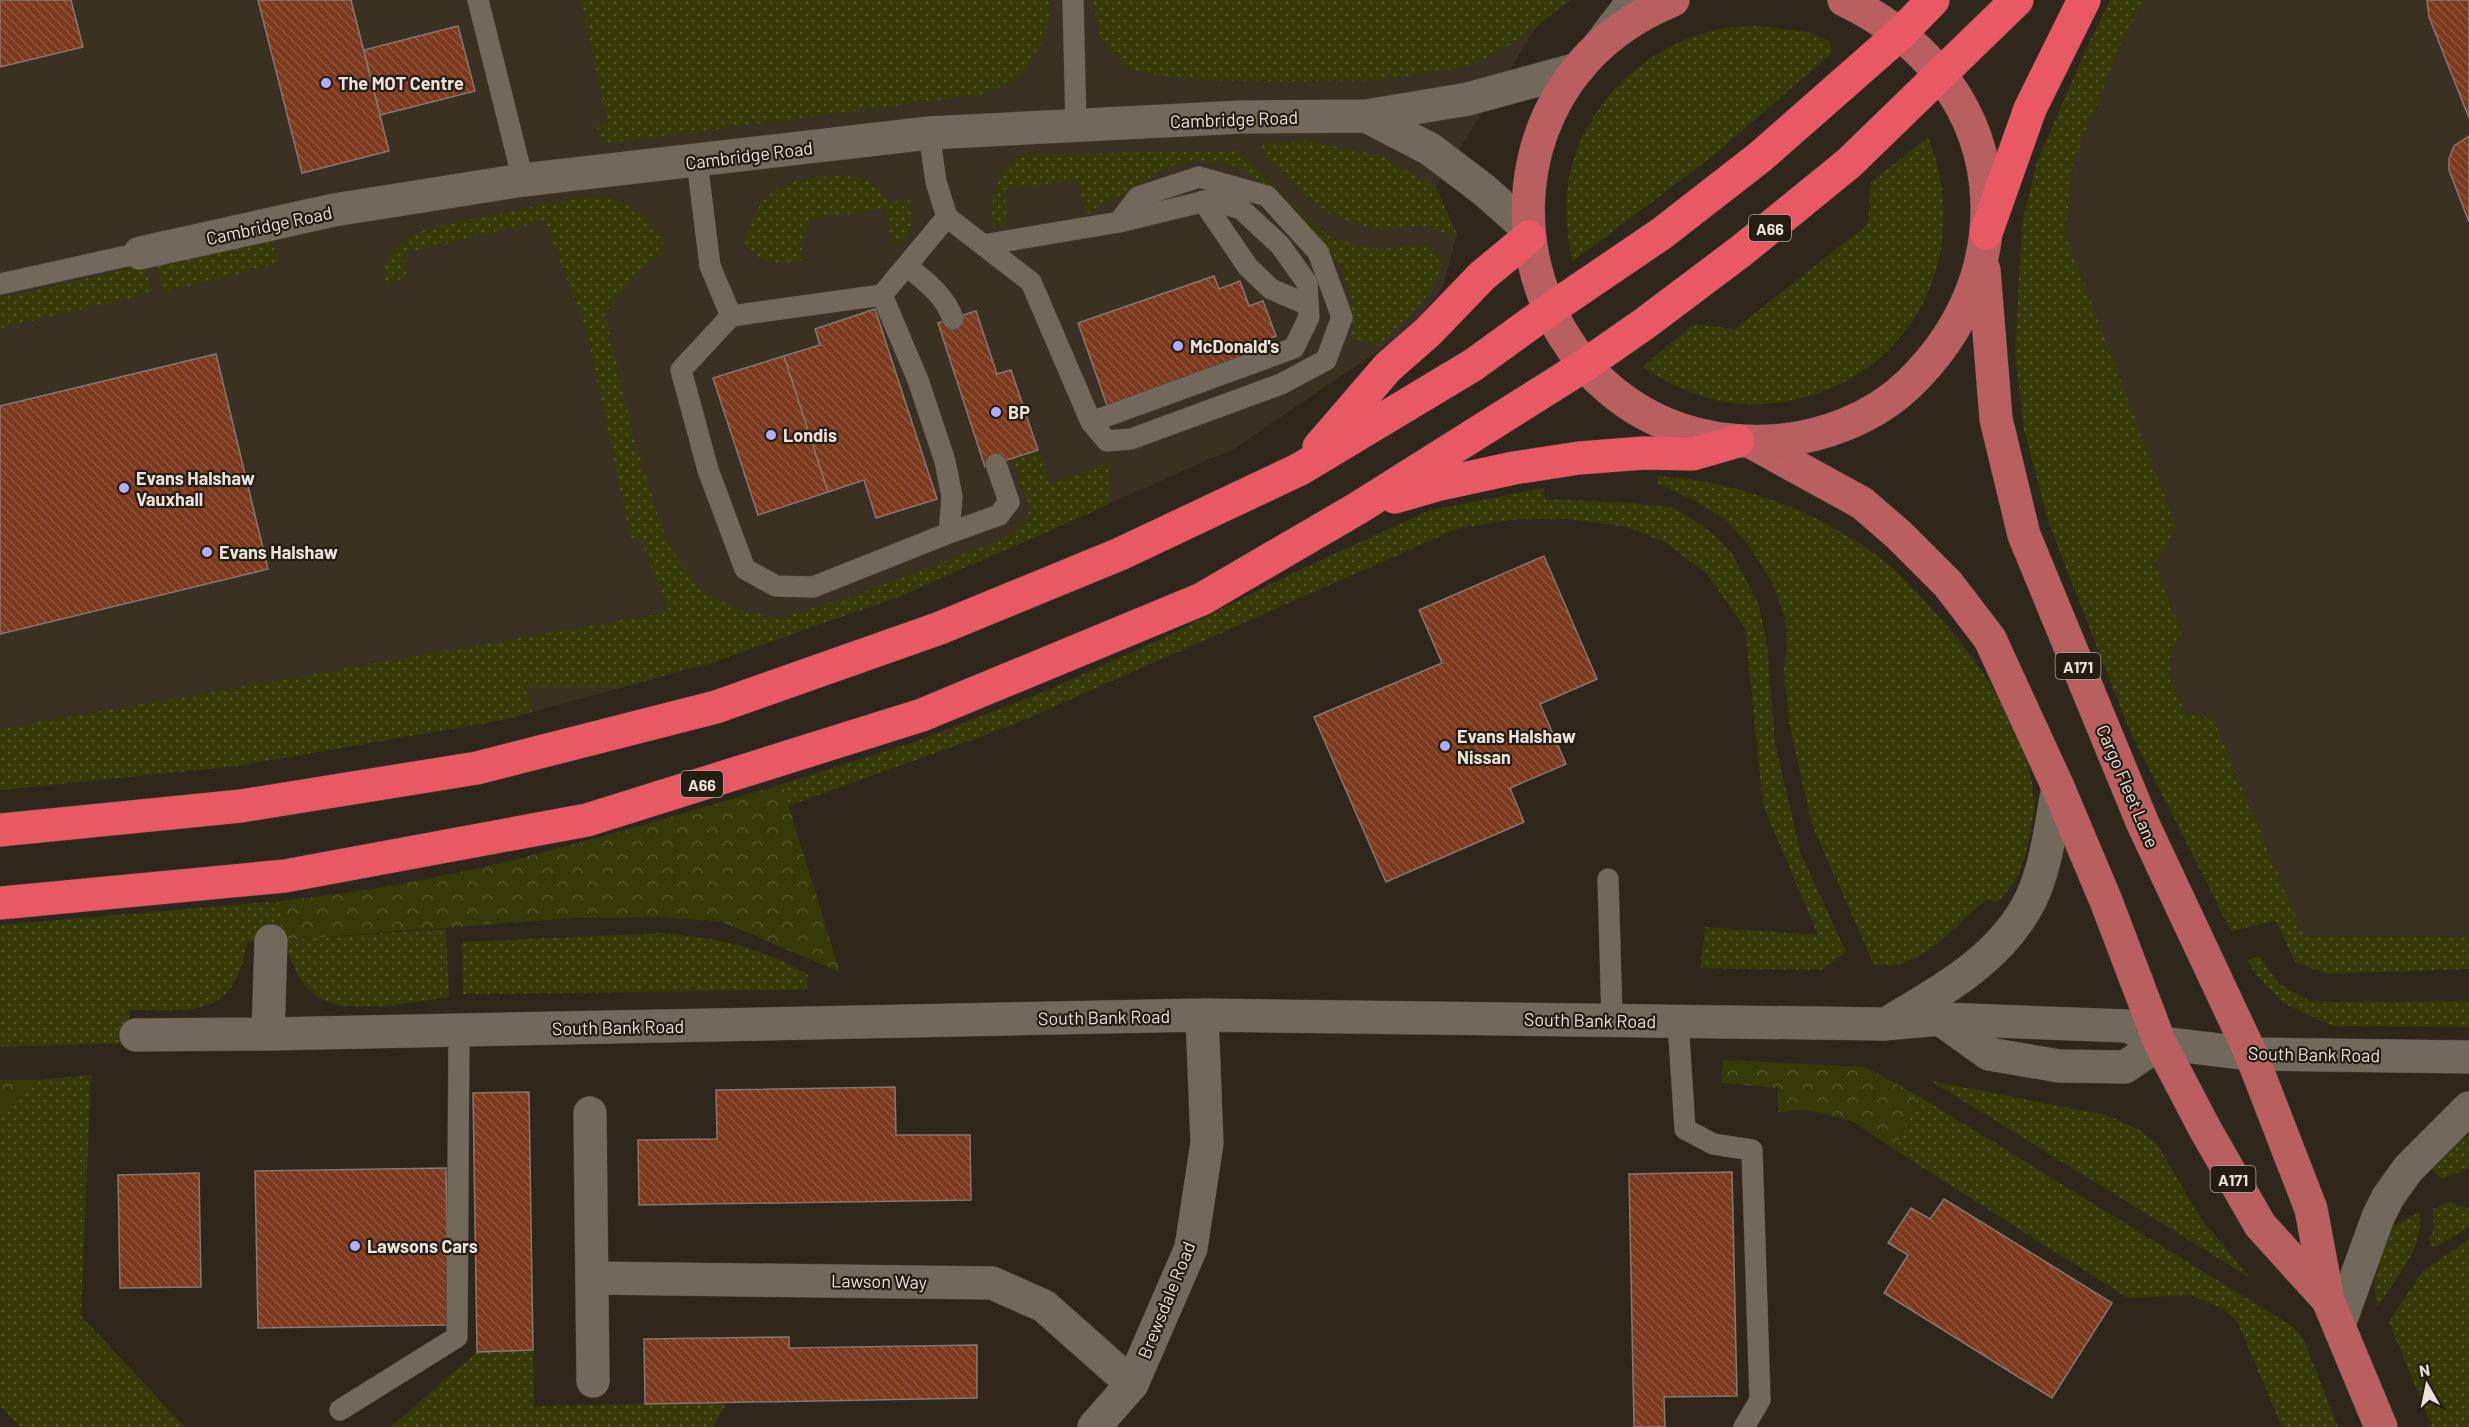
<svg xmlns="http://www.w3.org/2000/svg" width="2469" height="1427" font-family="Barlow,sans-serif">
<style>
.commercial{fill:#3b3122}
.grass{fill:url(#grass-dots)}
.forest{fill:url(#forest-crowns)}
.building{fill:url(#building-back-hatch);stroke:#867670;stroke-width:1.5}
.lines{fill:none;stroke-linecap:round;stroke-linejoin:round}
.lane-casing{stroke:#494239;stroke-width:22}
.street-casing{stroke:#494239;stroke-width:34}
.secondary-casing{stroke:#494239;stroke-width:34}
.primary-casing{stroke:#494239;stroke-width:34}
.highway-casing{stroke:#494239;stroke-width:34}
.lane{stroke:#72685c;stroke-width:21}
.street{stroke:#72685c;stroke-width:33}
.secondary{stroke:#72685c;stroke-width:33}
.primary{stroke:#b95f60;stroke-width:33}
.highway{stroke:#e85963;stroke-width:33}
.poi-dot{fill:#aeaefa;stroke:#251c12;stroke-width:2}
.labels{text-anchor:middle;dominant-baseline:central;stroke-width:4.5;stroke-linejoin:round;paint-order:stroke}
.shield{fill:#251c12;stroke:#aea79f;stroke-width:1.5}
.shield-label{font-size:16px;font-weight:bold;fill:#e9e3dc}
.poi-label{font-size:18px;font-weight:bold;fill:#e9e3dc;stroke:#251c12;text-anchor:start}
.street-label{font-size:18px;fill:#e9e3dc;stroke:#251c12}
</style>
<defs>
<pattern id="grass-dots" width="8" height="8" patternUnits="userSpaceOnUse" patternTransform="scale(1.5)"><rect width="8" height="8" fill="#353a08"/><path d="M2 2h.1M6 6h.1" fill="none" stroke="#52562b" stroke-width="1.8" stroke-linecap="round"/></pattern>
<pattern id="forest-crowns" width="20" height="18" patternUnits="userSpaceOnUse" patternTransform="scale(1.5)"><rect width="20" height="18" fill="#353a08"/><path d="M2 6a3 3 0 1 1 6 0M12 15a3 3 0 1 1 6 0" fill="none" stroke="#52562b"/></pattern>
<pattern id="building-back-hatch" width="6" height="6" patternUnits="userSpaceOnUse" patternTransform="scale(1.5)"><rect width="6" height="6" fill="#7d391d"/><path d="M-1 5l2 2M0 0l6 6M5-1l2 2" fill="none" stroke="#8f563d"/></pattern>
</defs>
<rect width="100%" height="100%" fill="#2f261c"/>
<path class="commercial" d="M0,0h1554l-118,186 21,48 -14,53 -32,42 -176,119 -332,147 -192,68 -208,57 -266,46 -237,24z
M2146,0h323v937l-165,-1 -91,-216 -27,-7 -14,-28 -3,-26 12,-27 -26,-69 -90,-330 8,-69 51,-128z"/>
<path class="grass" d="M581,0h469v17l-10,29 -21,32 -35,16 -383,50 -4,-18 11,-4z
M1092,0h478l-52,41 -49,25 -88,14 -94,1 -90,-1 -67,-9 -28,-30z
M2110,0h36l-22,36 -51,128 -8,69 111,294 -21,36 26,69 -12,27 3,26 14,28 27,6 91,217 165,1v32l-142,5 -32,-12 -19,-41 -45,10 -102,-202 -80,-205 -25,-94 -9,-78 7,-128 15,-62 49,-113z
M1758,26l49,6 23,9 2,12 -119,103 -141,106c-4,-23 -7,-45 -5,-68 6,-80 74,-148 150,-164 13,-3 28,-3 41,-4z
M1928,137c44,108 -7,228 -122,260 -27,7 -58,10 -85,4 -29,-6 -54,-18 -79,-34l52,-43 41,5 133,-105 3,-42z
M1307,141l75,15 53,31 22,47 -1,4c-18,-8 -33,-13 -54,-12 -7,0 -15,3 -23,2 -55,-5 -77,-36 -114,-73l-3,-7 1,-5z
M1239,151l73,72 20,16 49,11 27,-5h18l16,13 -6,26 -17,22 -40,39 -11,-1 -18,-8 3,-6 -2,-31 -11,-33 -75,-81 -24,-18 -38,-7 -34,6 -83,49 -7,-35 -74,9 1,34 -12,3c-6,-22 3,-62 28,-70 9,-2 20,-2 29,-2z
M841,175l28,4 21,23 19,-3c3,22 9,37 -16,47l-7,-38 -74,11 -11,23 2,18c-28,6 -37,4 -60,-15 5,-11 8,-25 14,-35 18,-31 53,-32 84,-35z
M579,198h35l26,15 20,20 5,19 -20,12 -40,49 29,126 29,92 14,28 27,33 36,18 37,8 69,-19 157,-60 21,-15 6,-14 -17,-52 25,-8 12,34 61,-22 -3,43 -205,90 -192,68 -90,24h-95l6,25 -29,8 -266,46 -237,24v-61l669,-117 -28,-72 -10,-1 -44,-206 -42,-113 -141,33 2,25 -20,6 -2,-16 5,-13 14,-14 25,-13z
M271,237l7,27 -115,28 -6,-27z
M146,265l6,28 -152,35v-30z
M1657,476c83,5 164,36 230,87 11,9 20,20 29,29 51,52 115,135 118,210 1,12 -3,25 -5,36 -3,22 -14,50 -32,64l-10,-3c-27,21 -48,51 -81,63 -9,3 -22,3 -32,3l-62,-140 -23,-103 -5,-53 3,-23 -2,-28 -12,-34 -26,-41 -23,-24 -28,-18 -38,-17z
M1544,488l1,11 87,4 42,5 36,23 21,21 28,52 8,41 8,98 26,111 45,98 -25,18 -121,-2 5,-41 113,8 -55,-130 -18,-177 -39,-55 -41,-31 -38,-15 -57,-8h-52l-59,9 -449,198 -222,80 -6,-22 132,-42 134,-52 109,-49 140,-70 133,-61z
M279,901l4,39 163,-11 3,68c-31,4 -108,20 -133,-1 -18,-14 -25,-35 -33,-56l-36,2c-12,77 -53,69 -118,68v33l-129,4v-122z
M661,933c53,4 102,14 147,42l-1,15 -344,4 -1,-52z
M2259,956l20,28 31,17 26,1 133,-1v26l-136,-1 -48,-22 -28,-28 -10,-16z
M91,1075l-10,241 104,111h-165l-20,-21v-292l38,-34z
M1931,1081l175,34 32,14 19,15 43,73 49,60z
M1917,1095l378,233 9,12 34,87h-56l-45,-106 -14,-12 -32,-14 -63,3 -233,-148z
M2469,1135v33l-27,11 -12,-11 15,-17z
M2448,1202l21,6v19l-33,20 -5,-1 -2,-8 4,-6v-23z
M2420,1212c4,37 -24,66 -43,95l-3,-24 17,-56z
M2469,1239v188h-37l-43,-105 33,-50z
M533,1350l1,56 193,-4 -14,25h-322l86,-75z"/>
<path class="forest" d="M782,784l58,188 -118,-50 -61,-5 -86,1 -292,22 -4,-39c172,-16 338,-68 503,-117z
M1723,1060l142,7 52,28 -22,55 -43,-29 -46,-11 -28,2v-24l-57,-5z
M0,1080h38l-38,34z"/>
<path class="building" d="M0,0h71l12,47 -83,20z
M258,0h93l38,151 -87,22z
M2427,0h42v118l-40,-101z
M458,26l17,65 -95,24 -16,-65z
M2469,136v86l-20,-52v-11l5,-13z
M1214,276l5,13 21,-8 9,25 14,-5 13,35 -8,3 5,14 -164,58 -31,-88z
M875,309l62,190 -61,19 -12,-38 -36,12 -44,-136 36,-11 -5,-16z
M976,311l21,63 14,-4 27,80 -53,17 -47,-144z
M216,354l52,215 -268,65v-228z
M784,356l44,136 -70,23 -45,-137z
M1544,556l53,123 -57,25 26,60 -56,24 14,34 -138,60 -72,-165 128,-54 -23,-53z
M895,1087l1,48h74l1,65 -332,5 -1,-65 79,-1 -1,-49z
M529,1092l4,258 -56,2 -4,-259z
M446,1168l2,157 -190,3 -3,-157z
M1732,1172l5,224 -73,1 1,30h-31l-5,-253z
M199,1173l2,114 -81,1 -2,-113z
M1944,1199l168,104 -60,95 -168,-105 24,-38 -20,-12 23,-35 19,11z
M789,1337v11l188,-3v53l-332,6 -1,-65z"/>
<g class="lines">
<defs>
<path id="lane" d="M478,0l45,180
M1073,0l3,126
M929,133l7,49 11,35 36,28
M697,161l13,105 21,50 151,-21 65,-78
M1199,177l68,19 51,56 24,65 -16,43 -45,24 -150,55 -24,2 -16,-19 -60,-140 -48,-37 136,-23 19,-25z
M1203,201l45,66 23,22 37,16
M907,266c19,16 38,29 46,53
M0,284l140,-31
M731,316l-50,54 27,100 37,99 31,17 37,1 136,-54 3,-36 -7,-36 -27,-81 -36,-85
M1091,422l203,-74 15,-31 -2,-34 -27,-38 -39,-36 -31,-9 -91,22
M949,533l50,-18 10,-13 -13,-38
M1608,879l4,140
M1678,1022l7,107 28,15 39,6 8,250 -16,27
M340,1410l117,-73 2,-306"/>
<path id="street" d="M1366,116l64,33 54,41 44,39
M140,253l194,-43 189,-30 406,-47 312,-16 125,-1 102,-17 110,-30
M1894,1019c53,-31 109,-63 137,-120 16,-34 20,-75 27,-112
M1940,1019l49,35 70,12 66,1 35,-24
M268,1034l3,-93
M136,1035l132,-1 934,-19 682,9 56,-5 188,7 32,17 91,11 218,3
M590,1113l3,268
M592,1278l400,5 52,23 88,78
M2339,1325l39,-108 10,-20 20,-28 61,-61
M1094,1427l38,-43 59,-136 16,-105 -5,-128"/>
<path id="secondary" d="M1598,47l36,-47"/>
<path id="primary" d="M1673,0c-242,100 -161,455 99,441 50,-3 102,-23 138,-58 50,-49 79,-111 77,-181 -3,-94 -62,-163 -143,-202
M1984,270l12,149 28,116 119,289 108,230 60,155 17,91 53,127
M1751,442l111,61 37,32 49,49 42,55 68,148 48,114 54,142 45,86 55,96 68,75"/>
<path id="highway" d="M1986,233l44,-124 54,-109
M1319,447l69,-80 40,-35 54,-56 47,-39
M1395,497l45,-13 74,-16 65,-10 65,-5 49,1 45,-13
M0,830l241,-24 236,-38 239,-61 224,-79 180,-74 180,-85 173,-104 76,-55 112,-76 99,-77 141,-124 32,-33
M0,903l285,-27 302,-56 335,-105 280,-116 156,-91 227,-143 59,-41 97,-73 108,-88 168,-163"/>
</defs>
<use href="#lane" class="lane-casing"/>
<use href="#street" class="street-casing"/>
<use href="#secondary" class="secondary-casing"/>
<use href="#primary" class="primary-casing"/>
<use href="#highway" class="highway-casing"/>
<use href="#lane" class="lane"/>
<use href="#street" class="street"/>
<use href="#secondary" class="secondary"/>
<use href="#primary" class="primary"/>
<use href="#highway" class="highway"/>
</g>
<g class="poi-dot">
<circle cx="326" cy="83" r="6"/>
<circle cx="1178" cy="346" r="6"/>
<circle cx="996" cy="412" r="6"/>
<circle cx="771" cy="435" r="6"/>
<circle cx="124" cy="488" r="6"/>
<circle cx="207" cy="552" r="6"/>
<circle cx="1445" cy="746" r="6"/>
<circle cx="355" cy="1246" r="6"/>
</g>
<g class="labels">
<g class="shield">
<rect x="1749" y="215" width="42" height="26" rx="4.5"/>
<rect x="2055.5" y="653" width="45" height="26" rx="4.5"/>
<rect x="681" y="771" width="42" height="26" rx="4.5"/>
<rect x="2210.5" y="1166" width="45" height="26" rx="4.5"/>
</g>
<g class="shield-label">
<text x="1770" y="228">A66</text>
<text x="2078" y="666">A171</text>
<text x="702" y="784">A66</text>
<text x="2233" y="1179">A171</text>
</g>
<g class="poi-label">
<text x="338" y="83">The MOT Centre</text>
<text x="1190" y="346">McDonald's</text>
<text x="1008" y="412">BP</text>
<text x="783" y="435">Londis</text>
<text x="136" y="478">Evans Halshaw<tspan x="136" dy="21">Vauxhall</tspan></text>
<text x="219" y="552">Evans Halshaw</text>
<text x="1457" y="736">Evans Halshaw<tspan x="1457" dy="21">Nissan</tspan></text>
<text x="367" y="1246">Lawsons Cars</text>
</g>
<g class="street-label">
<text transform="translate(1234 119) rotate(-2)">Cambridge Road</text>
<text transform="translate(749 155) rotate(-7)">Cambridge Road</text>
<text transform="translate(269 225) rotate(-12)">Cambridge Road</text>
<text transform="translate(2128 786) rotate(67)">Cargo Fleet Lane</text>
<text transform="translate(1104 1017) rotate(-1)">South Bank Road</text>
<text transform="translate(1590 1020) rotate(1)">South Bank Road</text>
<text transform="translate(618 1027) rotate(-1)">South Bank Road</text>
<text transform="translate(2314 1054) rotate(1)">South Bank Road</text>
<text transform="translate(879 1281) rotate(1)">Lawson Way</text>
<text transform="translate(1166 1300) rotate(-68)">Brewsdale Road</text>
</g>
</g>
<g transform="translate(2427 1385) rotate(351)" stroke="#251c12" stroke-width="4.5" paint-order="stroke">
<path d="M0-4.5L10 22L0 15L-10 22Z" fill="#e9e3dc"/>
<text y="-9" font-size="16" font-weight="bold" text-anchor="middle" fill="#e9e3dc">N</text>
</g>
</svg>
